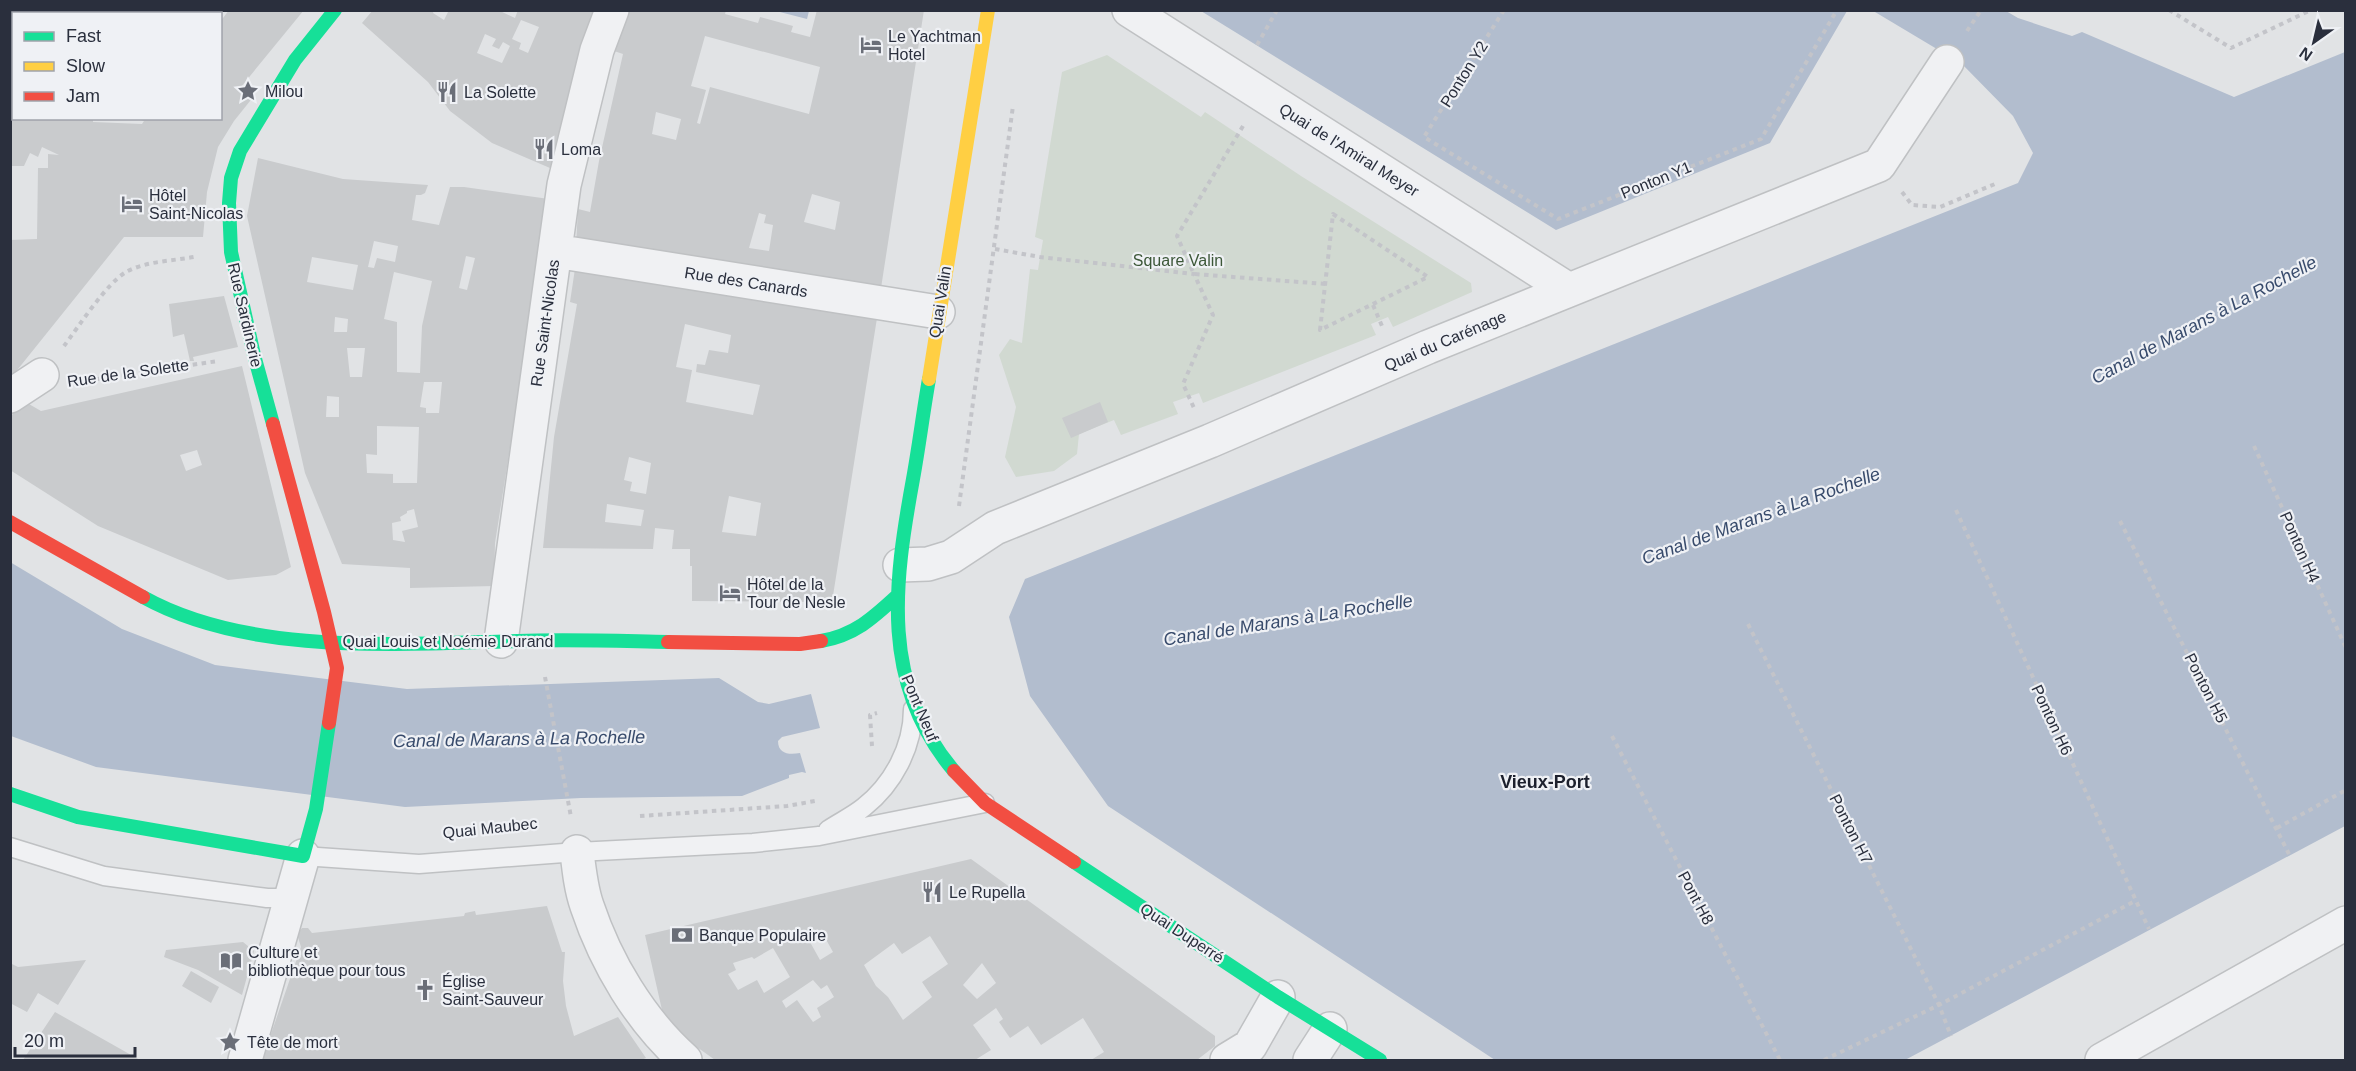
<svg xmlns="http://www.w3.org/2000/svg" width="2356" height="1071" font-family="Helvetica,sans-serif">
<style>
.green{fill:#d1d9d1}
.water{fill:#b2bdce}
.building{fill:#c9cbcd;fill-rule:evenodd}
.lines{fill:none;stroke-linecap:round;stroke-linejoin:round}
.lane-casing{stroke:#bfc1c3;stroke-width:21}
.street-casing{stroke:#bfc1c3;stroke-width:36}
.path{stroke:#c3c4c9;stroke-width:4;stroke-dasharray:4.5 4.5;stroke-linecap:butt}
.lane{stroke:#f0f1f3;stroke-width:18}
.street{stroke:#f0f1f3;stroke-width:33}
.fast{stroke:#16e098;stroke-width:14}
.slow{stroke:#ffcf43;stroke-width:14}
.jam{stroke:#f24e42;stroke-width:14}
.labels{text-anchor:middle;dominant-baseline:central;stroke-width:4.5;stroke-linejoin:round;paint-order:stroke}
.poi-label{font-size:16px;fill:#2a2f3d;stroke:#eff1f5;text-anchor:start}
.street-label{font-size:16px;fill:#2a2f3d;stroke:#eff1f5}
.park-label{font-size:16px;fill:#3c5738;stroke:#eff1f5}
.water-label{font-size:18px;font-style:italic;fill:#384b6c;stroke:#eff1f5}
.neighbourhood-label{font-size:18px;font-weight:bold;fill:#1c202d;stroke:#eff1f5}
</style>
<rect width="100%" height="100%" fill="#e1e3e5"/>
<path class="green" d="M1107,55l94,62 4,-5 96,64 170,107 1,9 -79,35 -5,-10 -17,7 5,11 -173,68 -4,-10 -26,9 5,12 -57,21 -7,-15 -35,14 -2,20 -23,17 -38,6 -11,-20 11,-50 -17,-52 11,-16 12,4 8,-74 8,1 5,-30 -8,-3 27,-165z"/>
<path class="water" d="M776,11h33l-2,8z
M1201,11h805l12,7 54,18 10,-4 152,65 111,-45v774l-440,234h-410l-387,-254 -78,-110 -21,-79 16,-38 993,-396 15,-30 -20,-37 -51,-52 -87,-52 -28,-1 -77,132 -214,87z
M10,562l112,67 93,36 192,24 312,-11 39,24 11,2 42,-10 9,34 -38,9 -4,4c0,13 11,14 22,12l6,20 -4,-1 -13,3v3l-47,18 -161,2 -176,9 -309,-40 -85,-31z"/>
<path class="building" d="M58,10h137l4,4h-142z
M229,10h75l-63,77 13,9 -20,25 -16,26 -11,45 -4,45h-79l-114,142v-139l27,-1 1,-71h10v-14l11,1 -17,-8 -4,10 -8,-4 -6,13h-14v-68l4,-6v26h79v4l49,2 2,-3 -9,-3h85v-96z
M373,10h61l-1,3 11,7 5,-10h49l17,8 3,-8h76l-13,33 -28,123 -3,2 -58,-25 -42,-32 -22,-29 -66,-59zM521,20l18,7 -11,26 -9,-4 2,-6 -9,-4zM485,34l11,5 -4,7 7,3 4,-7 7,4 -8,17 -25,-10zM490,85l15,4 -3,10 -16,-6z
M628,10h98l-1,4 33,9 2,-6 33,9 -2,6 19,5 7,-27h107l-45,291 -303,-55 2,-37 12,3 9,-51 24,-107 -9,-3zM705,36l115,31 -11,47 -99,-27 -10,37 -3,-1 9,-33 -15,-4zM656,112l25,7 -5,21 -24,-6zM812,194l28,8 -5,28 -31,-8zM759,213l7,2 -2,8 9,2 -4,26 -20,-3z
M258,158l85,21 85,6 -3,8 -4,2h-5l-4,25 27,5 11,-38h14l85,12 -54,344 -1,43 -84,2v-20l-68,-4 -37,-91 -58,-257zM374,241l24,5 -3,16 -18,-4 -3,10 -6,-1zM466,256l9,2 -8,32 -8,-2zM312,257l46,8 -5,25 -46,-8zM394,272l38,9 -10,45 -2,47 -23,-1v-50l-13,-3zM335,317l13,2 -1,13h-13zM347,348h18l-3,29h-12zM424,382h18l-3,31h-13v-5l-6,-1zM327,396l12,1v20h-13zM377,426l42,1 -2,56h-24v-9l-26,-1 -1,-19 11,1zM414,509l4,18 -16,4 3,11 -12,-2 -1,-17 9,-2 -1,-4 7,-4v-2z
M576,262l301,56 -45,284 -140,-1v-35h-2v-17h-18l2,-19 -19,-2 -2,21 -110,-1 11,-111 23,-133 -7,-2zM685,324l46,11 -3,18 -19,-3 -4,15 -8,-1 -1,8 64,13 -7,30 -67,-13 6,-32 -16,-3zM629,457l22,6 -5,31 -16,-3 2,-9 -8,-2zM729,496l32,7 -5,33 -34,-4zM607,504l37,6 -3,16 -36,-4z
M224,296l14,51 -45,10 1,4h-4l-6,-27 -11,3 -4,-33z
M242,366l49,201 -15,8 -48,5 -130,-54 -88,-56v-52l12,-18 19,11zM197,450l5,15 -16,6 -6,-16z
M1100,402l8,20 -37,16 -9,-20z
M971,859l244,177v10l-18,14h-106l13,-8 -21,-34 -42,27 -13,-19 -18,12 -11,-16 4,-3 -7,-11 -23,17 18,25 -16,10h-260l-32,-23 -24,-25 3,-2 -17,-75zM823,934l10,18 -13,8 -10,-18zM930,936l18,28 -26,18 10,15 -29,23 -15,-23 -12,-11 -12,-21 30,-22 8,11zM773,948l17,29 -26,16 -7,-13 -19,10 -10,-16 8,-4 -3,-7 19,-6 2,2zM982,963l14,20 -19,16 -14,-14zM813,980l8,9 6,-4 7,12 -17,11 4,9 -8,5 -16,-22 -11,8 -4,-7z
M547,906l15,46h3l-2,29 3,25 8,30 44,-19 28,41 -5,2h-379l39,-113 -4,-13 5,-6h6l4,5 152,-17 1,-3 10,-2 1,4z
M243,942l11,9 -12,44 -44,-25 -34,-13 2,-7z
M86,960l-28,45 -20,-12 -11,19 -17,-9v-40l8,4z
M191,971l28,16 -8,16 -29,-17z
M55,1012l46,26 39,22h-117z"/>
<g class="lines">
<defs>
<path id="lane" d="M828,830c12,-8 25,-14 36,-23 29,-23 49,-60 49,-98
M10,847l94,29 163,22h25
M303,856l116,8 158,-12 176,-9 66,-7 166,-33"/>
<path id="street" d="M1129,10l440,280
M555,251l383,61
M10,396l32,-21
M900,565l28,-1 23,-7 44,-29 215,-87 218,-94 451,-182 68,-103
M501,641l63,-456 33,-135 15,-40
M577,852c2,18 4,37 10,54 19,57 53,114 98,154
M245,1060l58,-204
M1227,1060l23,-14 28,-49
M1310,1060l20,-31
M2102,1060l244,-137"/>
</defs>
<use href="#lane" class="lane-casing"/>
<use href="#street" class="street-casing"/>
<path class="path" d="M1504,10l-80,127 134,82 203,-80 76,-129
M2169,10l62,38 80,-38
M1967,31l14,-21
M1257,45l20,-35
M1243,126l-66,110 17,38 132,10
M1902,192l10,13 28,2 55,-23
M1333,214l95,63 -108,53z
M995,249l45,8 154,17 19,41 -30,69 11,24
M1373,305l9,21
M64,346c15,-20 42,-62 62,-74 20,-11 46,-11 68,-15
M77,382l141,-21
M2254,446l92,202
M959,506l54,-400
M1956,510l193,419
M2120,521l170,335
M1748,624l191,381 12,31
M545,677l26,140
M1612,736l168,324
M872,746l-2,-31 7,-2
M640,816l147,-10 28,-5
M2277,828l69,-38
M1824,1060l115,-55 196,-104"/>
<use href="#lane" class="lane"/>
<use href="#street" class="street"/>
<path class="fast" d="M929,379c-6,34 -10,67 -16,100 -19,104 -33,205 41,292
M273,424l-19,-69 -23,-103 -2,-49 2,-25 9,-27 55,-91 40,-50
M143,597c106,59 257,47 375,44 50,-2 100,0 150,1
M821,641c34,-6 52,-23 77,-46
M10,794l68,23 225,39 13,-47 13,-86
M1074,862l204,135 102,63"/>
<path class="slow" d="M929,379l59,-369"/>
<path class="jam" d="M273,424l51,188 13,56 -8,55
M10,522l133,75
M668,642l132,2 21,-3
M954,771l31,32 89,59"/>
</g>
<defs>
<symbol id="hotel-bare" viewBox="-9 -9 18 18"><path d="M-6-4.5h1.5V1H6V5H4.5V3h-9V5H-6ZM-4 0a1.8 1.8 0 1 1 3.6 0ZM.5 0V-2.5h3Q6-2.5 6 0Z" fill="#6a6e78" stroke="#eff1f5" stroke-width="2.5" paint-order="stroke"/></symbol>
<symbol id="sight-bare" viewBox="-9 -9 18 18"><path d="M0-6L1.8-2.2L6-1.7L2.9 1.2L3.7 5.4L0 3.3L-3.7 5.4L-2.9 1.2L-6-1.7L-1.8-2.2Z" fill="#6a6e78" stroke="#eff1f5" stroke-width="2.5" paint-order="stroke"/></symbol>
<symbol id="restaurant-bare" viewBox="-9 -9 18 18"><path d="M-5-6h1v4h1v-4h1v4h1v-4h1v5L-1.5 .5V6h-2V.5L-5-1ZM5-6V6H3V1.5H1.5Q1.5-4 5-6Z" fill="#6a6e78" stroke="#eff1f5" stroke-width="2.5" paint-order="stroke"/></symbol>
<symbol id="bank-bare" viewBox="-9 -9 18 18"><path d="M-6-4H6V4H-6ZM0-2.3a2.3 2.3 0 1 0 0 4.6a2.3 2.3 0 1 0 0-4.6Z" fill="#6a6e78" stroke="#eff1f5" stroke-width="2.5" paint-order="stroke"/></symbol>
<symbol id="library-bare" viewBox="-9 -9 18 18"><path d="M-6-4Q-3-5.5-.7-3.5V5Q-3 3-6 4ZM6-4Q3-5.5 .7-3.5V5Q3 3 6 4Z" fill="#6a6e78" stroke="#eff1f5" stroke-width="2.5" paint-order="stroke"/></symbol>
<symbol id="church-bare" viewBox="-9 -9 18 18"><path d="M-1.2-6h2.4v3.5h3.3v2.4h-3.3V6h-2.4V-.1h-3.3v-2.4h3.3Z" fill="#6a6e78" stroke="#eff1f5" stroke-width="2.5" paint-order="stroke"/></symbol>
</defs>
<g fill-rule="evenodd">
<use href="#hotel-bare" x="856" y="30" width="30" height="30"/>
<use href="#sight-bare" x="233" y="76" width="30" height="30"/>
<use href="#restaurant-bare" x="432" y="77" width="30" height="30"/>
<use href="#restaurant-bare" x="529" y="134" width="30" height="30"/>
<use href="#hotel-bare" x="117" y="189" width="30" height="30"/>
<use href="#hotel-bare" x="715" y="578" width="30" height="30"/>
<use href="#restaurant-bare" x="917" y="877" width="30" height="30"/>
<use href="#bank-bare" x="667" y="920" width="30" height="30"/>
<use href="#library-bare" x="216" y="946" width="30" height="30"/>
<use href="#church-bare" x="410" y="975" width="30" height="30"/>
<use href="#sight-bare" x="215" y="1027" width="30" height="30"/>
</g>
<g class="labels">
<g class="poi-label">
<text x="888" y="36">Le Yachtman<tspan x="888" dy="18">Hotel</tspan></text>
<text x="265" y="91">Milou</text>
<text x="464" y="92">La Solette</text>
<text x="561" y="149">Loma</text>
<text x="149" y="195">Hôtel<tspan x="149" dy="18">Saint-Nicolas</tspan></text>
<text x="747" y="584">Hôtel de la<tspan x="747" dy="18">Tour de Nesle</tspan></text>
<text x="949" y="892">Le Rupella</text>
<text x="699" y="935">Banque Populaire</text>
<text x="248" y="952">Culture et<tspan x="248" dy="18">bibliothèque pour tous</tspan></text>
<text x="442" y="981">Église<tspan x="442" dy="18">Saint-Sauveur</tspan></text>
<text x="247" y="1042">Tête de mort</text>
</g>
<g class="street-label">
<text transform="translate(1464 74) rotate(-58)">Ponton Y2</text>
<text transform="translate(1349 150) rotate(32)">Quai de l'Amiral Meyer</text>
<text transform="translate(1656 180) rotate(-22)">Ponton Y1</text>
<text transform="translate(746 282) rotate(9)">Rue des Canards</text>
<text transform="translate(940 302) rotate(-81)">Quai Valin</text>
<text transform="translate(245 315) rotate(77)">Rue Sardinerie</text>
<text transform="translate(545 323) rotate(-82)">Rue Saint-Nicolas</text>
<text transform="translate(1445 341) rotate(-23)">Quai du Carénage</text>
<text transform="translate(128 373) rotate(-8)">Rue de la Solette</text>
<text transform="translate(2300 547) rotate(66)">Ponton H4</text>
<text x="448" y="641">Quai Louis et Noémie Durand</text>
<text transform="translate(2206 688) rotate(63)">Ponton H5</text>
<text transform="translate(920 708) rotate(67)">Pont Neuf</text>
<text transform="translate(2052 720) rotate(65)">Ponton H6</text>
<text transform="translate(490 828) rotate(-6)">Quai Maubec</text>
<text transform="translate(1851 829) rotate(63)">Ponton H7</text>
<text transform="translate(1696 898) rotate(62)">Pont H8</text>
<text transform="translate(1182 933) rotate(33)">Quai Duperré</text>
</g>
<g class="park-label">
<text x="1178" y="260">Square Valin</text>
</g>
<g class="water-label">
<text transform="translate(2204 320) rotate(-28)">Canal de Marans à La Rochelle</text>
<text transform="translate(1761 516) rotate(-20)">Canal de Marans à La Rochelle</text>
<text transform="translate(1288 620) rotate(-9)">Canal de Marans à La Rochelle</text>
<text transform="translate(519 739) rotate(-1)">Canal de Marans à La Rochelle</text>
</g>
<g class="neighbourhood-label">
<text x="1545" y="782">Vieux-Port</text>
</g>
</g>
<rect width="2356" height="1071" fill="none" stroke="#2a2f3d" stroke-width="24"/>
<rect x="12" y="12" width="210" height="108" fill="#eff1f5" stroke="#a0a3ab" stroke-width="1.5"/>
<rect x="24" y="32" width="30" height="9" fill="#16e098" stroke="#a0a3ab" stroke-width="1.5"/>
<text x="66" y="42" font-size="18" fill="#2a2f3d">Fast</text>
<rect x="24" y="62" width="30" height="9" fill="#ffcf43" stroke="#a0a3ab" stroke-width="1.5"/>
<text x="66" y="72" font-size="18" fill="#2a2f3d">Slow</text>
<rect x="24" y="92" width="30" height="9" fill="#f24e42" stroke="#a0a3ab" stroke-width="1.5"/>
<text x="66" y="102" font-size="18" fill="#2a2f3d">Jam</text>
<g transform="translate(2314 42) rotate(214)" stroke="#eff1f5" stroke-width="4.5" paint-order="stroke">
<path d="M0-4.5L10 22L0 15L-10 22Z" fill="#2a2f3d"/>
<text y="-9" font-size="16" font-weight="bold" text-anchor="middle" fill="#2a2f3d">N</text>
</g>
<path d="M15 1047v9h120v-9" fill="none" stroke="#2a2f3d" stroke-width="3"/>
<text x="24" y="1047" font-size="18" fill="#2a2f3d" stroke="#eff1f5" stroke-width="4.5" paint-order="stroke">20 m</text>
</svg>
